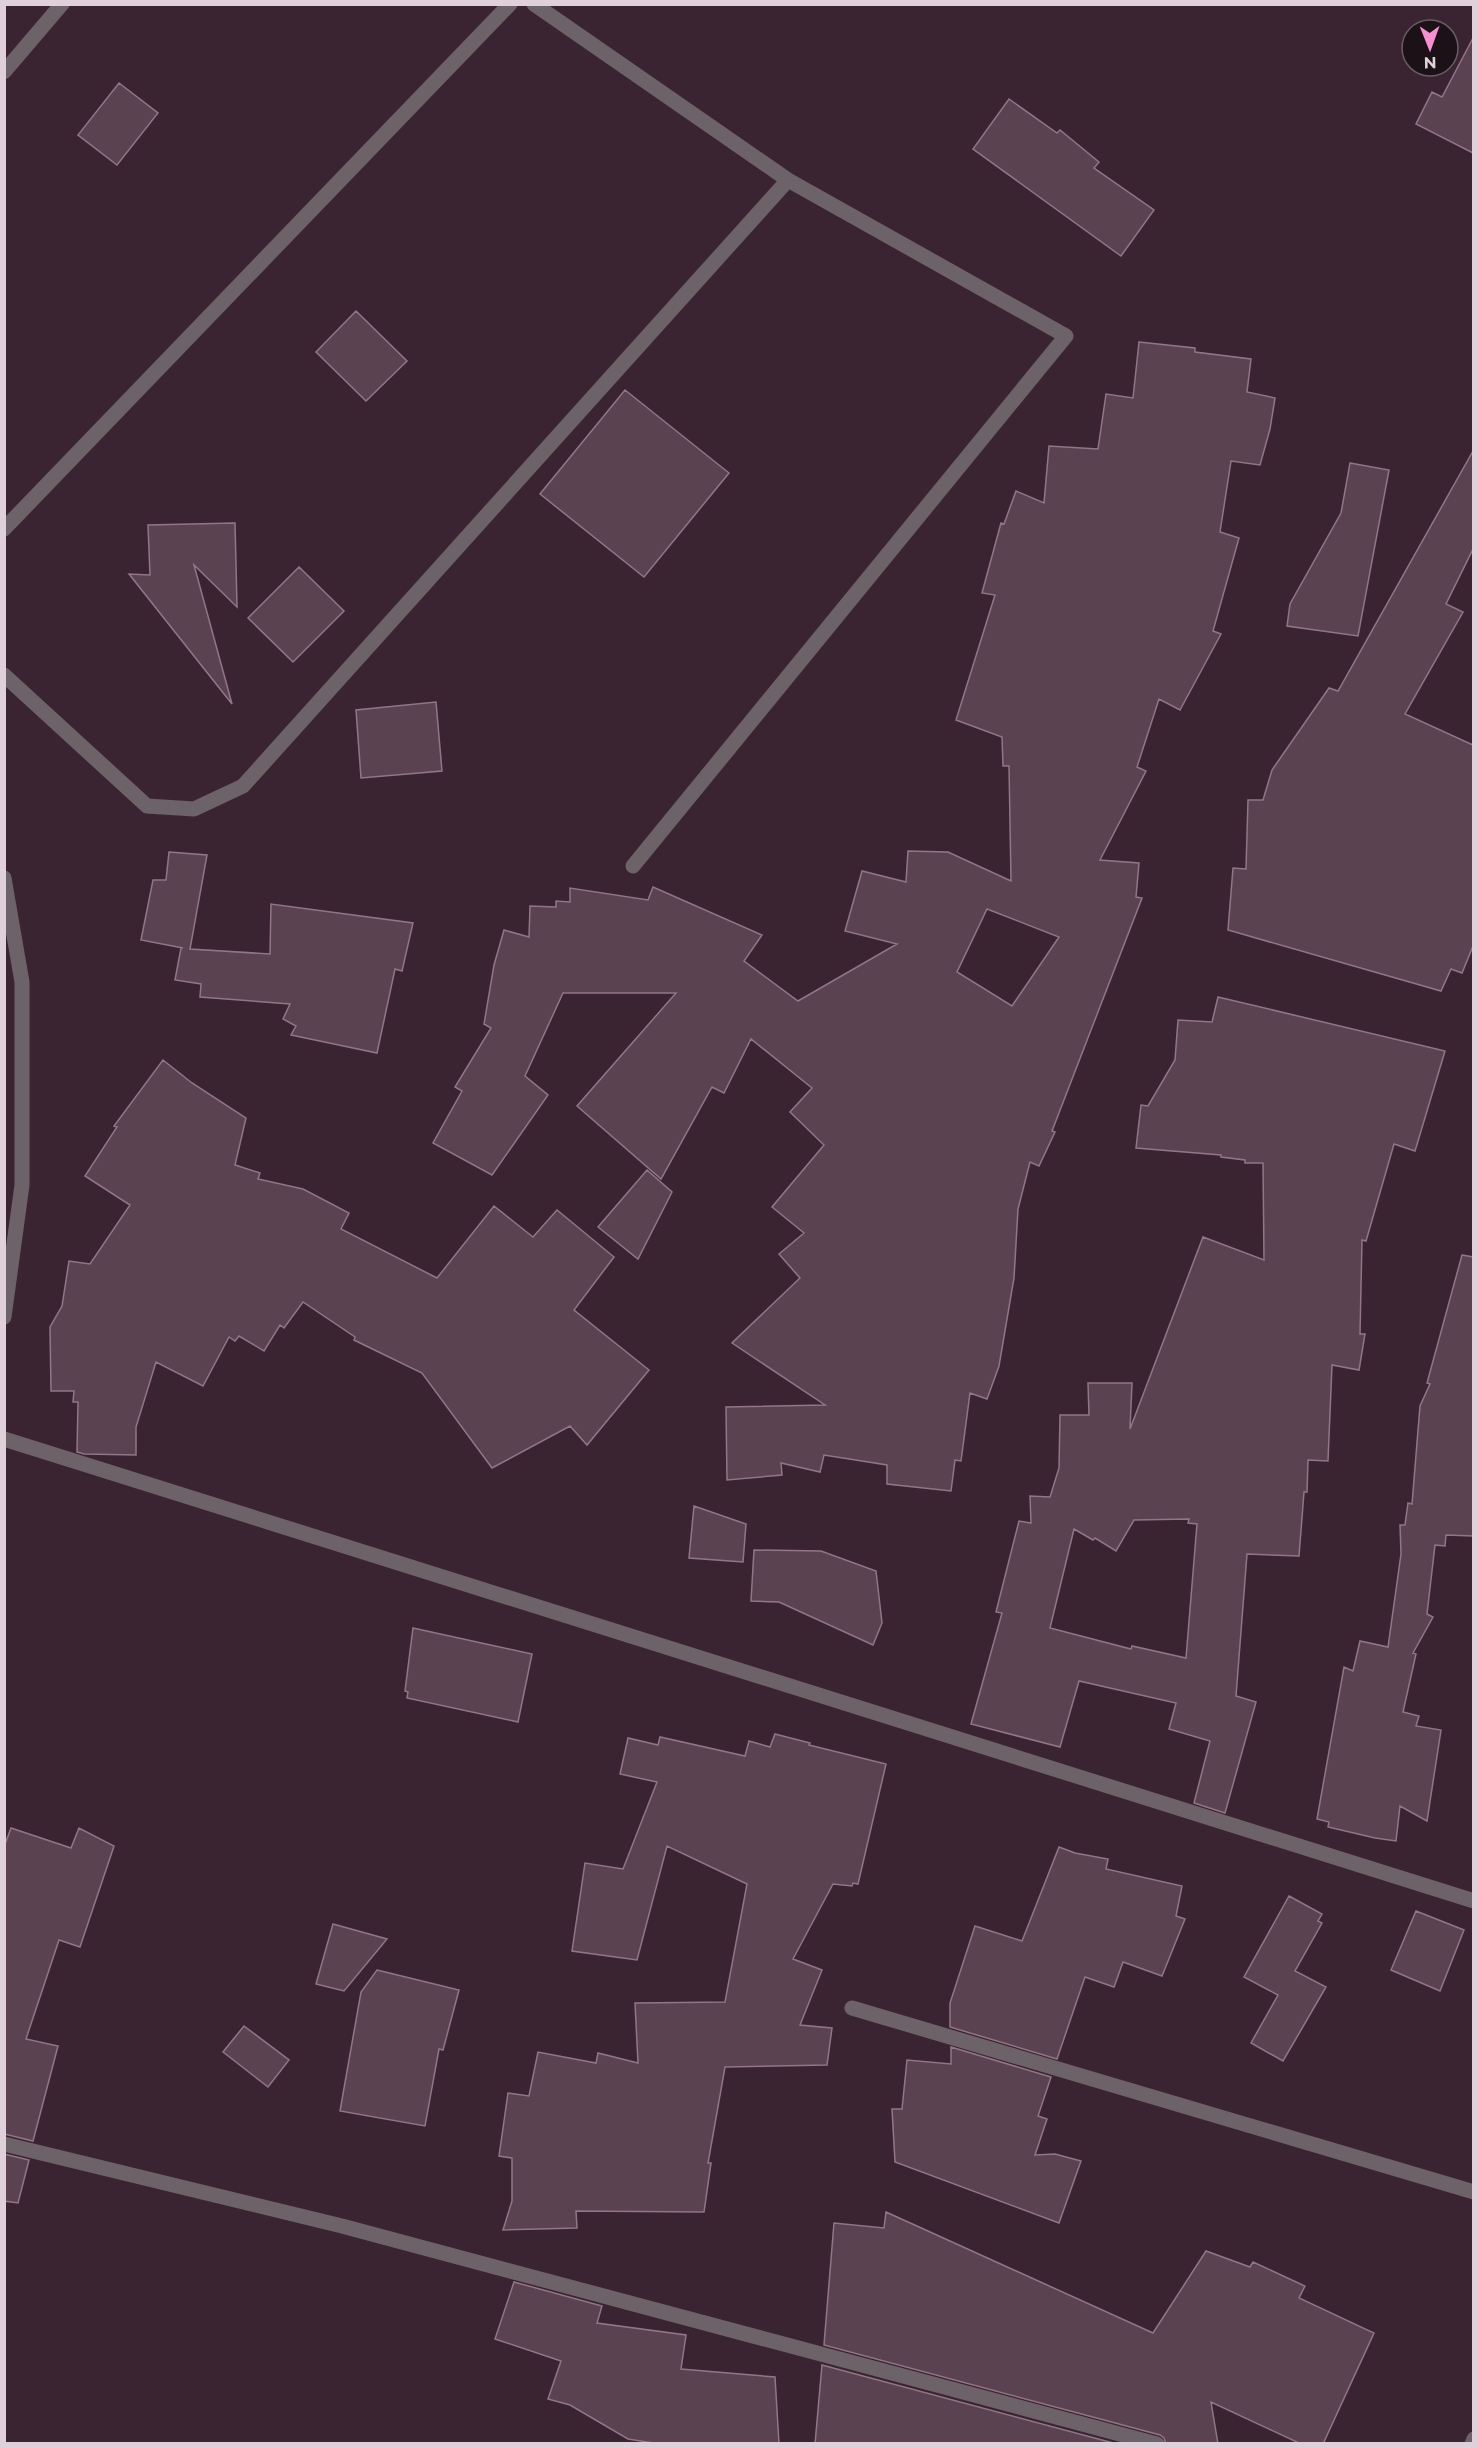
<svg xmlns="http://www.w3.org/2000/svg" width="1478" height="2448" font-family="Montserrat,sans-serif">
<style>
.building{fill:#5b4251;stroke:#927687;stroke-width:1.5;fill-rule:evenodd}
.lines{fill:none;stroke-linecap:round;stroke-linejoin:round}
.minor{stroke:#6e6269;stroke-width:15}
</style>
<rect width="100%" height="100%" fill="#3b2432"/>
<path class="building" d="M1473,38v115l-57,-29 16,-32 10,5z
M119,83l39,30 -41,52 -39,-30z
M1009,99l48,34 3,-3 39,32 -5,6 60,42 -33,46 -148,-107z
M356,311l51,50 -41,40 -50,-49z
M1139,342l56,6v4l56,7 -4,33 28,6 -5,31 -10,36 -29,-4 -11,71 19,6 -26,93 8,3 -41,76 -21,-11 -22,68 9,4 -46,89 39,3 -3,34 6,1 -90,233 3,1 -16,34 -9,-4 -12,47 -4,69 -15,88 -12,33 -17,-6 -9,68 -6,-1 -4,31 -64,-7v-19l-63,-10 -4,17 -39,-9 1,12 -55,5 -1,-73 99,-2 -93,-62 68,-65 -21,-24 25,-21 -32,-26 52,-62 -34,-33 22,-24 -61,-49 -27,54 -12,-6 -51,92 -84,-73 99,-113h-113l-38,83 23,19 -56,80 -59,-32 29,-52 -7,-4 36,-59 -7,-4 10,-59 10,-35 25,7 1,-31 26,1v-6l14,1v-14l78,12 5,-13 109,48 -18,26 54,40 99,-57 -52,-13 17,-60 44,11 2,-31 40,1 63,29 -2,-115h-6l-1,-29 -46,-17 39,-125 -13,-2 19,-70 3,1 12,-33 28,12 5,-57 49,3 8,-55 27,4zM987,909l72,28 -47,69 -55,-34z
M625,390l104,83 -85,104 -104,-83z
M1473,451v98l-27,55 17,8 -58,102 68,31v201l-11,27 -11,-4 -10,22 -213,-61 5,-62 13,1 2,-69h15l9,-30 57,-82 9,3z
M1350,463l39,7 -31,166 -71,-10 3,-22 51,-91z
M235,523l2,84 -43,-42 38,139 -103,-130 21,1 -2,-50z
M299,567l45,44 -51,51 -45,-44z
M436,702l6,69 -81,7 -5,-68z
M169,852l38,3 -17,94 80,5 1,-50 142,19 -11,48 -7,-2 -18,84 -86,-18 5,-9 -13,-7 7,-15 -90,-7 1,-13 -26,-4 6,-32h2l-42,-8 12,-60h13z
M1218,997l227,54 -30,100 -21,-7 -28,97 -4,-1 -2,94h5l-6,36 -27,-5 -4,96 -20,-1 -1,32h-3l-5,64 -52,-2 -11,142 20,6 -31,111 -31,-10 16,-62 -41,-12 7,-26 -97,-22 -19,66 -89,-23 31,-111 -6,-1 23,-91 12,2 -1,-27 20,1 9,-29 1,-53h29l-1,-32h44l-2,46 73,-192 61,23 -1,-97h-18v-3l-24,-3v-2l-85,-7 5,-43 7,1 27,-46 3,-40 34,2zM1189,1519l-1,4 9,1 -11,134 -54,-12 -1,3 -81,-21 24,-99 19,11 2,-2 21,13 18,-31z
M163,1060l29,23 54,35 -11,47 25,8 -2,6 45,10 46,24 -8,16 96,49 57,-72 39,31 24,-27 57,47 -40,53 75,60 -62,75 -17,-19 -78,42 -70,-95 -68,-33 1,-3 -52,-35 -19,26 -4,-3 -16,26 -25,-15 -4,5 -6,-4 -26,49 -47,-24 -20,65v28l-52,-1 -7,-2 1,-50h-5l1,-11h-23l-1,-64 12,-21 7,-45 21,3 40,-59 -45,-29 32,-49 -3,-1z
M647,1170l25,22 -34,67 -40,-32z
M1462,1255l11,2v279l-27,-1 -1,11 -10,-1 -8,69 6,3 -20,36 3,1 -13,58 16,4 -3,10 25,4 -14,91 -27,-15 -4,35 -21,-3 -47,-11 1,-5 -12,-3 27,-152 9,4 7,-30 28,6 13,-93 -1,-29h5l3,-22 4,1 8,-98 10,-22 -3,-1z
M694,1506l52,18 -3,38 -54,-4z
M754,1550l67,1 55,20 6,52 -9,22 -94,-43 -28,-1z
M413,1628l119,26 -14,68 -111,-24 1,-6 -3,-1z
M775,1734l35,9 -1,2 77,19 -28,120 -5,-1 -1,3 -19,-2 -40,75 29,11 -22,55 32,3 -5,37 -102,2 -17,96h3l-7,49 -128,-1 1,17 -74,2 9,-29v-43l-13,-2 9,-63 21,3 9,-44 58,11 2,-10 40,10 -3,-60 90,-1 22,-118 -80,-38 -30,114 -65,-9 13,-88 38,6 34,-87 -37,-8 8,-36 30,7 2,-8 85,19 4,-15 21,6z
M11,1828l60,20 8,-20 35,18 -34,101 -21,-7 -33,99 32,7 -25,95 -29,-7v-287z
M1059,1847l16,6 33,6 -2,10 76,17 -6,30 9,3 -23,57 -39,-14 -9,25 -29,-10 -28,82 -107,-32v-24l25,-77 47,15z
M1289,1896l33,18 -4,7 4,2 -27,48 31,16 -43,74 -32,-18 27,-48 -34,-18z
M1416,1911l48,19 -24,61 -49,-21z
M333,1924l54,15 -43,52 -28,-7z
M377,1970l82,20 -16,60 -4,-1 -14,77 -85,-15 21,-119z
M244,2026l45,34 -21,27 -45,-35z
M951,2047l100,30 -13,39 9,3 -12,36 20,-1 26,7 -22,62 -164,-61 -3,-53h10l5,-49 44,4z
M4,2154l25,6 -11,43 -14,-2z
M886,2212l267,121 53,-82 44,16 3,-5 52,24 -6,12 75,35 -51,111h-22l-90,-42 7,42h-52l-2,-6 -4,-3 -336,-90 10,-122 50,5z
M514,2282l88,24 -5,17 89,12 -5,34 94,8 4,67h-119l-32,-5 -58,-34 -22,-6 13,-38 -66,-22z
M822,2365l295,79h-302z"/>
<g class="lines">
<path class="minor" d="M534,4l254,176 278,156 -433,530
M4,72l58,-68
M4,529l506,-525
M4,675l143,131 47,3 49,-23 545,-606
M4,878l18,104v203l-18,132
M4,1439l1470,462
M852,2008l622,184
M4,2144l338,82 815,218
M1472,2444l2,-5"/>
</g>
<rect width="1478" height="2448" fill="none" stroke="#dfd0d9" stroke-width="12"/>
<g transform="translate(1430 48) rotate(179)"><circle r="28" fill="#1b1117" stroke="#695d65" stroke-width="1.5"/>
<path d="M0-4.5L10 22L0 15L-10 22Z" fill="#f591d2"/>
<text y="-9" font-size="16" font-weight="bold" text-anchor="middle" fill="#dfd0d9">N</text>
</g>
</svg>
